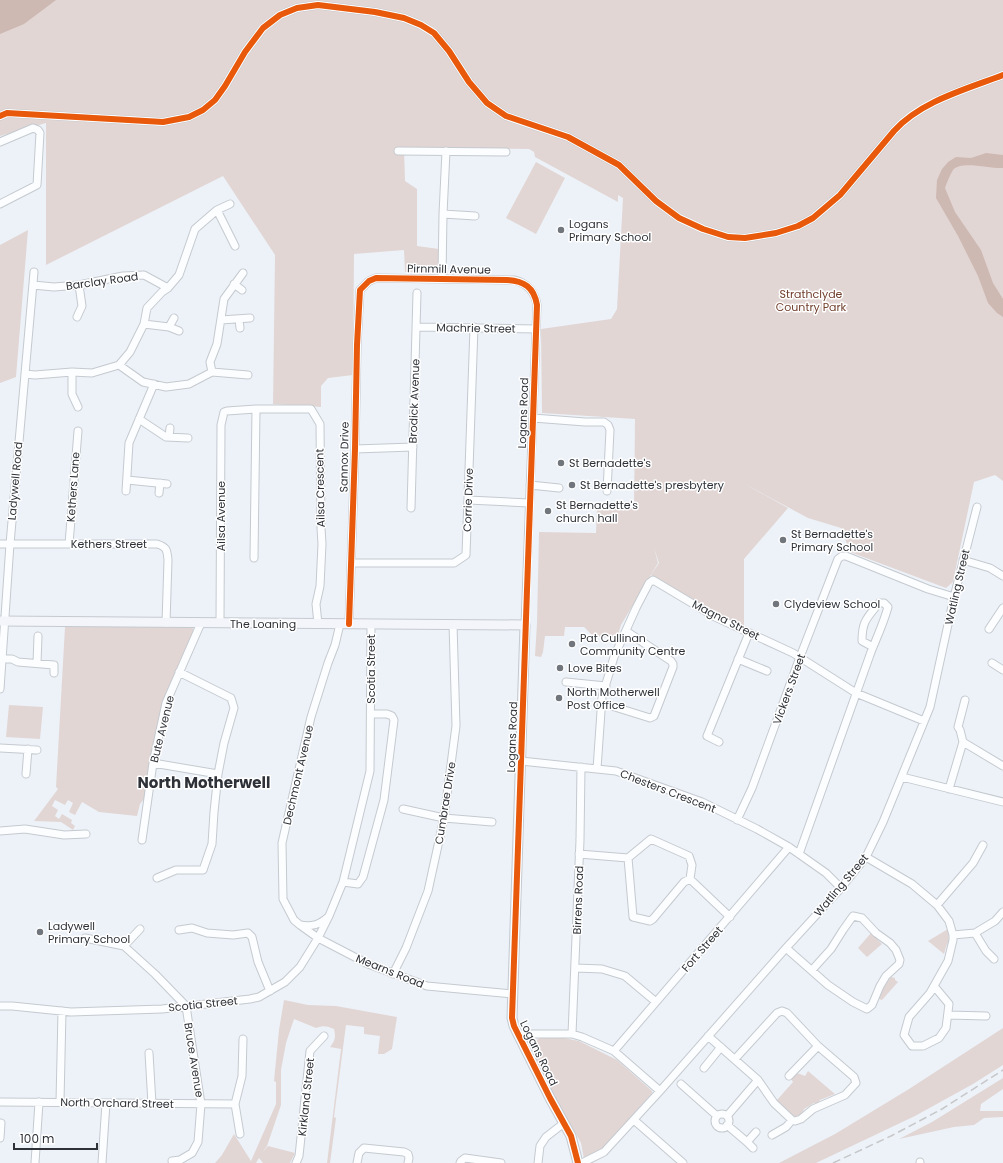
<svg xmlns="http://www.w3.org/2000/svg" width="1003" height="1163" font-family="Poppins,sans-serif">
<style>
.green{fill:#e1d6d4}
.water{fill:#ceb8b2}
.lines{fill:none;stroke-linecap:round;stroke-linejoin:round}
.street-casing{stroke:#c5cad0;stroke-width:9}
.secondary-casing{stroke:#c5cad0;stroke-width:11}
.street{stroke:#fcfdfe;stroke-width:7}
.secondary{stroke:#f3f5fa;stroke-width:9}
.rail{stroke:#c6c7c9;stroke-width:1.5;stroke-dasharray:8 4;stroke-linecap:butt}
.cycleway-casing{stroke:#fff;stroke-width:8}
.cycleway{stroke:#e8590c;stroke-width:6}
.poi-dot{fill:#71757c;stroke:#fff;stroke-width:1.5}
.labels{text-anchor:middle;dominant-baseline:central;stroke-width:3;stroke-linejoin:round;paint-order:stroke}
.poi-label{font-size:11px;fill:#2e3238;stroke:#fff;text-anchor:start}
.street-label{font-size:11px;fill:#2e3238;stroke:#fff}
.park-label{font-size:11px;fill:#72402f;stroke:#fff}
.district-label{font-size:15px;font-weight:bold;fill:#2e3238;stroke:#fff}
</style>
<rect width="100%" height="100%" fill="#edf2f9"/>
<path class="green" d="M0,0h1003v481l-8,-6 -21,7 -21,100 -7,6 -96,-36 -9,-24 -33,-10 -65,-35 45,25 -44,51v67l-28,-11 -30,-17 -35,-23 8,-12 -5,-15 4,15 -37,62 -4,13 -24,-2 -9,-9h-19l-1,9h-19l-2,16 -2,5 -6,-1 2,-33 2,-91 57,1 1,-25h37l1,-89 -93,-6 -1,-84 70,-10 6,-10 6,-111 -5,-3v7l-83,-45 -1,-5 -5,-3 -125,-1 1,33 12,8v57l22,3 -2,23h-32l-1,-22 -50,4 -1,121 -25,3 -7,8v21l-48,-3 2,-149 -52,-79 -177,89v-142l-46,13z
M536,162l29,16 -29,56 -30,-16z
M28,230l-12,147 -16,6v-138z
M189,626l4,2v4l-20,48 -25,114 -8,10 -3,12 -38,-4 -17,-10 -7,13 -6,-3 4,-9 -5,-3 -3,5 -10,-5 -3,6 6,4 -3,6 4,3 3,-5 10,6 -1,3 4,3 -2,4 -12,-8 -27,-1 24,-32 -2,-2 9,-160z
M9,705l34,2 -3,32 -34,-2z
M948,929l1,13 -2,2 -3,10 -16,-13z
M871,933l11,11 -15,13 -9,-9z
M891,977l4,1v2l3,2 -16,18 -3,-1 5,-13z
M284,1000l24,5 28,1 61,11 -5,32 -8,5h-6l2,-18 -16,-2v-7l-18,-2 -12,92 2,1 -6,45h-3l14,-114 -11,-2c5,-6 6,-10 4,-18 -7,-3 -10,-4 -18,-1l-22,-9 -8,24 -5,27v35l-14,41 -5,7 6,-7 27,7 -5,10h-27l-4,-5 -3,5h-41l7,-8 12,-21 17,27 25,-57v-22l-2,-1 5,-51z
M1003,1028v37l-30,19 -58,32 -99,47h-37l56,-29 74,-45z
M540,1038h24l15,3 38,19 35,31v2l-47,54 -21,12 -3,-16 -55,-97z
M808,1071l27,23 -15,6 -2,3h-4l-10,6c-2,6 -7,9 -13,6l-14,-15 16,-18 -2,-3 5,-6 4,1 5,2z
M1003,1078v11l-22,15 -1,7h23v6l-19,1 -10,7 -20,2 -55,12 33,-17z"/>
<path class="water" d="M0,0h56l-32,24 -24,10z
M986,153l17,2v13c-12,1 -42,-8 -50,2 -3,5 -6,12 -8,18l10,24 26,38 12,33 10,16v18l-6,-4 -9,-10 -10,-27 -20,-40 -22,-38 1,-18 5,-11 6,-7 8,-5 15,1z"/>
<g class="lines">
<defs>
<path id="street" d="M0,116l7,-3 156,9 26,-5 14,-7 12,-10 10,-14 20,-34 18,-24 17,-13 17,-7 21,-3 57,7 29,6 17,7 13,8 15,18 20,31 18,21 19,13 62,21 51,28 37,36 23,17 24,11 25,8 17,1 31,-5 22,-7 15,-8 27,-23 54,-64c27,-30 73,-42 109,-56
M0,142l33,-14 5,2 2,3 -3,52 -37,19
M398,151l108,1
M217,210l18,36
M443,214l32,2
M442,278l1,-64 3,-63
M234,284l8,6
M33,285l21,2 25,-2 44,-9 21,-1 24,13
M77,317l5,-11 -3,-21
M239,319l1,9
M221,320l29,-2
M144,324l25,3 10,4
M169,327l5,-9
M416,327l120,2
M119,365l24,17 23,5 23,-3 23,-12 36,3
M72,372v22l6,13
M212,372l-2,-10 7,-18 7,-45 19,-26
M25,374l10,1 37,-3 20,1 27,-8 11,-13 14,-28 3,-16 15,-16 6,-4 11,-13 16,-46 22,-19 13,-6
M533,418l52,4h19l4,3 2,5 -3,61
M139,419l27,18 22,1
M169,437l1,-9
M355,449l58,-2
M127,480l40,4
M530,485l29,3
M126,491l3,-48 25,-59
M159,493l1,-10
M468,500l61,3
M411,508l6,-215
M0,544h157c10,3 10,6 11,16l-2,63
M69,544l9,-113
M254,558l2,-149
M963,560l27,8 13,8
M351,563h103l12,-8 8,-228
M220,623l1,-198 3,-13 3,-1 29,-2h55l9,15 1,104 1,16 -2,42 -4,18 2,20
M340,624l-5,21 -7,18 -17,54 -29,126 1,56 11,21 6,5 18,13 50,26 59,22 86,8
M349,624l6,-175 2,-104 3,-55 9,-9 7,-3 138,2c13,3 21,12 23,25l-12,320
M989,629l14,-21
M2,659h10l6,3 36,3v8
M738,659l29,12
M37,663l1,-27
M992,663l11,7
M566,682l40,4
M0,689l10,-145 24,-272
M965,700l-7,27 2,3 3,12 40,24
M602,703l48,15 4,-2 19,-49v-3l-2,-3 -45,-30
M719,742l-12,-6 42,-103
M0,748l37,2
M521,761l95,10 86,31 55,27 32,18 37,26 15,15
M153,763l65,11
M597,769l5,-72 12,-40 22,-49 13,-25 4,-3 62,37 78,36 63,40 68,28
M26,774l2,-25
M902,777l101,25
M949,789l14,-47
M403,809l41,9 48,4
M737,820l15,-32 48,-131 38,-98 4,-3h4l82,33 26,8
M0,831l25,-2 39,6 22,-1
M142,840l11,-77 13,-60 35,-80
M579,854l49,4 23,-19 38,17 3,9 -2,14 40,38
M799,854l72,-202c6,-15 13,-30 17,-45l-4,-4h-5c-12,15 -17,18 -17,38l11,6
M866,857l46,27 25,21 12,16 4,14v5l-5,21 -18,32 -21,24 -5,18 8,11h11l16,-8 7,-10 3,-24 -15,-18
M628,858l5,59 17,4 3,-2 31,-37 6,-3
M157,878l19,-8h27l9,-26 2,-32 4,-38 6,-31 10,-35 -3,-10 -52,-26
M343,882l15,2 5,-7 21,-77 10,-80 -2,-4 -5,-2h-16
M937,905l36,-42 10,-18
M300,925c12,2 19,0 28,-8
M179,930l13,-2 15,5 26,2 15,-2 4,4 6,25 12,29
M975,933l11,18 8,8
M953,935l22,-2 20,-12 8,-9
M85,938l39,8 31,28 31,32 15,98 -3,38 -6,11 -12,7 -8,1
M124,946l16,-17
M786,948l42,37 25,17 14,7 5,-4 8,-19 6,-10 13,-12 1,-4 -4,-10 -6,-7 -14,-10 -14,-15 -9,-2 -10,14 -12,19 -19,21
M575,968l27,1 23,7 31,26
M393,974l13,-26 22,-57 16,-73 12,-92 -3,-102
M0,1006h12l59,6 91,-3 88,-10 9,-2 26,-15 15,-15 18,-29 11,-22 14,-34 27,-111 1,-147
M948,1015l38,1
M518,1034h54l10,3 32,14 46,40
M572,1034l8,-194 1,-73
M708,1036l50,44 16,23 18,17 3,1 6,-2 12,-10 32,-14 11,-12 -2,-6 -36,-31 -31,-33 -5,-2 -5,2 -42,46
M614,1051l175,-204
M149,1053l3,51
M704,1068l17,-21
M789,1076l29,-30
M681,1084l36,32
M0,1102l235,2 7,-28 1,-37
M60,1102l2,-91
M235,1104l5,30
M715 1121a7 7 0 1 1 14 0a7 7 0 1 1-14 0Z
M727,1116l31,-36
M634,1120l49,43
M727,1125l20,17 6,6
M772,1135l14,-8 6,-7
M0,1138l1,-15
M747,1142l9,-10
M35,1163l4,-61
M102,1163l4,-60
M296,1163l3,-7 11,-105 14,-15
M357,1163l2,-10 5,-5 40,4 4,2 1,4 -1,5
M460,1163l1,-2 4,-3 36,5
M538,1163l2,-17 6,-9 18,-14
M582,1163l22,-11 56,-61 126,-143 55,-60 25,-31 17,-35 47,-115 24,-110 23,-90
M920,1163v-1"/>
<path id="secondary" d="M0,621l525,4 -13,393 2,8 36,72 21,38 7,27"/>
</defs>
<use href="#street" class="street-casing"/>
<use href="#secondary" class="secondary-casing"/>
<use href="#street" class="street"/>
<use href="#secondary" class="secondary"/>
<path class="rail" d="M833,1163l58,-27 51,-27 61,-39"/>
<defs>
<path id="cycleway" d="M0,116l7,-3 156,9 26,-5 14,-7 12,-10 10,-14 20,-34 18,-24 17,-13 17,-7 21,-3 57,7 29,6 17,7 13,8 15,18 20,31 18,21 19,13 62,21 51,28 37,36 23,17 24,11 25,8 17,1 31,-5 22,-7 15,-8 27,-23 54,-64c27,-30 73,-42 109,-56
M349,624l6,-175 2,-104 3,-55 9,-9 7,-3 131,2c17,1 27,7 30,25l-25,713 2,8 36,72 21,38 7,27"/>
</defs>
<use href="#cycleway" class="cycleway-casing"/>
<use href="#cycleway" class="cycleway"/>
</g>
<g class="poi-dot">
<circle cx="561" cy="230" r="4"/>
<circle cx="561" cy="463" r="4"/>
<circle cx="572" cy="485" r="4"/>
<circle cx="548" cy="511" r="4"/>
<circle cx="783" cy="540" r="4"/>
<circle cx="776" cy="604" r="4"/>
<circle cx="572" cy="644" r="4"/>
<circle cx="560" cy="668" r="4"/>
<circle cx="559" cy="698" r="4"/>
<circle cx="40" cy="932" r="4"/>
</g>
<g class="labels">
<g class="poi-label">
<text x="569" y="224">Logans<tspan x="569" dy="13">Primary School</tspan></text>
<text x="569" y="463">St Bernadette's</text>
<text x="580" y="485">St Bernadette's presbytery</text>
<text x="556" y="505">St Bernadette's<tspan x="556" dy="13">church hall</tspan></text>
<text x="791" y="534">St Bernadette's<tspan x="791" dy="13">Primary School</tspan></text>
<text x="784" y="604">Clydeview School</text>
<text x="580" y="638">Pat Cullinan<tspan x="580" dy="13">Community Centre</tspan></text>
<text x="568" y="668">Love Bites</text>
<text x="567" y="692">North Motherwell<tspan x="567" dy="13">Post Office</tspan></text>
<text x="48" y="926">Ladywell<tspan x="48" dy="13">Primary School</tspan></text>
</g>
<g class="street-label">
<text transform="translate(449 269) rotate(1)">Pirnmill Avenue</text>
<text transform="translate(102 281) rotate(-8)">Barclay Road</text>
<text transform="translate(476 328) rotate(1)">Machrie Street</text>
<text transform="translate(414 401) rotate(-88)">Brodick Avenue</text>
<text transform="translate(523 413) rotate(-88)">Logans Road</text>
<text transform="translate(344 457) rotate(-89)">Sannox Drive</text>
<text transform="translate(15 481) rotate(-85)">Ladywell Road</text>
<text transform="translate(73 487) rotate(-86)">Kethers Lane</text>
<text transform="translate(320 488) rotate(-91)">Ailsa Crescent</text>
<text transform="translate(468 500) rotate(-88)">Corrie Drive</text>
<text transform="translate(221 516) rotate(-90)">Ailsa Avenue</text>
<text x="109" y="544">Kethers Street</text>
<text transform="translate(957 587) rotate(-77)">Watling Street</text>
<text transform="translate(726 620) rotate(27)">Magna Street</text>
<text x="263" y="624">The Loaning</text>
<text transform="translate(371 669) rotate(-90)">Scotia Street</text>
<text transform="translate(789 689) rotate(-70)">Vickers Street</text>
<text transform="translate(162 729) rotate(-76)">Bute Avenue</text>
<text transform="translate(512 737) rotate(-88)">Logans Road</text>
<text transform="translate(298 775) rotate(-77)">Dechmont Avenue</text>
<text transform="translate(668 791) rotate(21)">Chesters Crescent</text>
<text transform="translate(445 803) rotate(-81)">Cumbrae Drive</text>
<text transform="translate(841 885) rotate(-50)">Watling Street</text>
<text transform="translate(578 900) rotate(-88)">Birrens Road</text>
<text transform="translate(702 949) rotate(-49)">Fort Street</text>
<text transform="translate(390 971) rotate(22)">Mearns Road</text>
<text transform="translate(203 1004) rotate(-6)">Scotia Street</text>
<text transform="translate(539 1053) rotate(64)">Logans Road</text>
<text transform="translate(194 1060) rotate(81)">Bruce Avenue</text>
<text transform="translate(306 1097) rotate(-84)">Kirkland Street</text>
<text transform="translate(117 1103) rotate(1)">North Orchard Street</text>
</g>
<g class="park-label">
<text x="811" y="294">Strathclyde<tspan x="811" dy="13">Country Park</tspan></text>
</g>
<g class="district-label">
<text x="204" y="782">North Motherwell</text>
</g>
</g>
<path d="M14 1143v6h83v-6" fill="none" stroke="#2e3238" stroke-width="2"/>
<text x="20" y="1143" font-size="12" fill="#2e3238" stroke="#ffffff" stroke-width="3" paint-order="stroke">100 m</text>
</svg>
